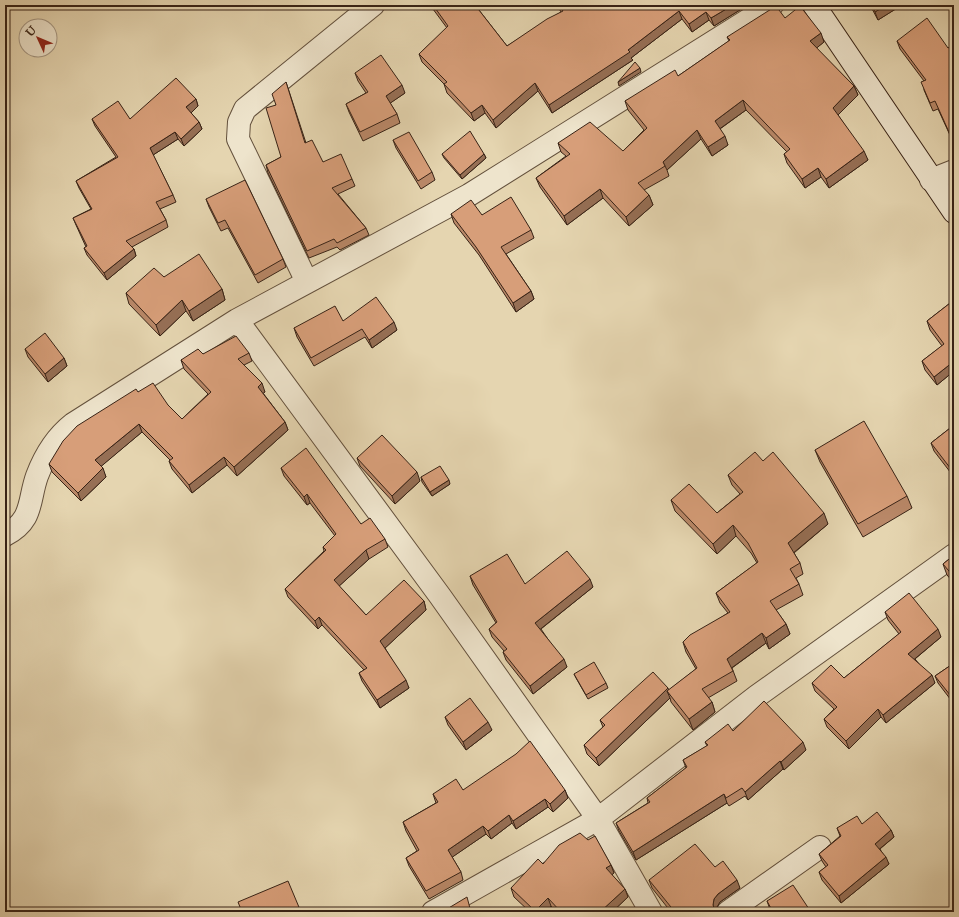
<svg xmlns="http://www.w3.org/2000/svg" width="959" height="917" font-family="'IM FELL Double Pica',serif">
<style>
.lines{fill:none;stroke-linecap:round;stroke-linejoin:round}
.street-casing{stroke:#63503c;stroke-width:24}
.secondary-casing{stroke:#382316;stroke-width:24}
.street{stroke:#eee4cc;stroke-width:22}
.secondary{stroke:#eee4cc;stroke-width:22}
.wall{fill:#b98868;stroke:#382316}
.shaded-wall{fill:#966f55;stroke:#382316}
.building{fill:#d79e79;stroke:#382316}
</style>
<rect width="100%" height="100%" fill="#e5d5b0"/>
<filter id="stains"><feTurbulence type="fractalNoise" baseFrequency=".005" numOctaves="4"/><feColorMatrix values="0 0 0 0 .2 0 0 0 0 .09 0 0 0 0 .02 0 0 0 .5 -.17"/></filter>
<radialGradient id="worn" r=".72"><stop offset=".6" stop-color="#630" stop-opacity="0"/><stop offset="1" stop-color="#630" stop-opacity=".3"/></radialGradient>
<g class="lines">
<defs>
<path id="street" d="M931,180l23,-9
M307,282l-69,-143 1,-17 6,-13 128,-104
M237,320l203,276 158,223 53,93
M5,535c29,-15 23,-34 32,-59 8,-21 18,-38 36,-52l164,-104 232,-125 303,-190
M433,912l165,-93 159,-123 197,-141
M728,912l92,-65"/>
<path id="secondary" d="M814,5l140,207"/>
</defs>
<use href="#street" class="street-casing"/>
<use href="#secondary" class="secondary-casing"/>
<use href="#street" class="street"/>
<use href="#secondary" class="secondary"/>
</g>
<path class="wall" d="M430,5h45l32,41 54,-34 -4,-7h191l-34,21 -5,-6 -17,12 -10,-13 -51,39 2,2 -81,53 -14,-22 -42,37 -11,-15 -11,8 -27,-28 -3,-9 -22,-22 -3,-8 28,-26z
M870,5h32l-24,15z
M785,18l39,24 -8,6 38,38 4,9 -20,20 30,45 -39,28 -8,-11 -16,11 -18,-25 -3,-9 3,-2 -41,-42 -26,19 8,16 -16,11 -11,-17 -34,31 2,6 -25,14 5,5 4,10 -24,21 -26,-28 -36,27 -27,-38 -4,-9 30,-22 -5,-4 -3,-9 65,8 21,-21 -16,-20 -3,-9 53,-25 51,-35 -2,-4z
M897,41l51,7 6,-3v99l-16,-35 -5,2 -9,-21v-9l-24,-32z
M355,73l50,20 -15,10 7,11 3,9 -37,18 -14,-29 -3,-8 20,-11 -8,-12z
M286,82l20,61 17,19 29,17 3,7 -17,8 28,34 3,7 -29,15 -3,-3 -28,11 -41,-85 -2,-8 15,-8 -5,-52z
M196,99l2,7 -7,7 8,9 3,7 -18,17 -6,-7 -25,16 20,40 3,7 -16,7 6,11 2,7 -36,20 2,2 2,7 -29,24 -20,-25 -3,-7 2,-1 -10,-22 -3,-7 18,-9 -12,-21 -3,-7 40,-24 -21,-31 -3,-7h38z
M393,140l39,32 3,8 -14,9 -25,-41z
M442,154h42l2,4 -24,21 -18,-21z
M206,199l77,60 3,8 -28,16 -30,-55 -7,3 -12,-24z
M451,214l31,1 49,15 3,8 -28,16 25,37 3,8 -18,13 -37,-57 -25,-32z
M164,277l58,12 3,11 -32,21 -7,-10 -26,25 -31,-32 -3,-11z
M954,300v71l-17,14 -12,-15 -3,-9 20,-15 -12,-16 -3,-9z
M343,321l54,9 -25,18 -7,-11 -51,29 -17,-29 -3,-9z
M25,349l39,9 3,8 -19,16 -20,-25z
M249,353l3,8 -8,4 21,27 -2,1 22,29 3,8 -51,46 -10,-11 -35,28 -20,-24 -3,-8 1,-1 -28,-28 -41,34 5,11 -25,24 -29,-29 -3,-8 89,-72 30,13 14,14 26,-25 -24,-25 -3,-9 22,-6z
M954,425v52l-20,-26 -3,-8z
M815,450l92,46 5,12 -49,29 -43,-75z
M357,458l63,23 -25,23 -35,-38z
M763,461l65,63 -34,29 6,10 3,11 -7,4 3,6 4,11 -27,15 10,14 4,10 -21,15 -3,-6 -34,25 5,13 -29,17 4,4 3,10 -22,18 -22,-28 -1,-4 -71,68 -12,-12 -3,-9 19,-18 -3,-7 69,-30 27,-21 -10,-17 -3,-10 45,-29 -8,-10 -4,-10 41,-30 -6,-10 -15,-17 -19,18 -42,-43 -4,-11 46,13 23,-19 -8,-9 -4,-10z
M281,468l80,56 24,15 3,8 -19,12 -30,27 27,29 58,-14 2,9 -41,38 24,40 -29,20 -18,-27 -3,-8 5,-3 -42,-45 -4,4 -30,-32 -3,-8 39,-38 -1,-4 12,-11 -25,-33 -3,2 -23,-29z
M421,477l29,7 -18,12 -10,-14z
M954,555v28l-7,-8 -4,-11z
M470,576l55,8 68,3 -52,42 26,38 -34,27 -27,-34 -3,-8 1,-1 -12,-14 -3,-8 7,-6 -23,-38z
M885,612l56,25 -26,22 20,24 -49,40 -5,-6 -32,32 -22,-22 -3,-8 10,-10 -19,-18 -3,-8 32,-5 55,-44 -11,-14z
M954,663v41l-16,-21 -3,-7z
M574,674l32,9 2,5 -20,11 -12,-21z
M445,717l47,13 -26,20 -18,-25z
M733,731l73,19 -22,20 -1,-1 -35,31 -3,-4 -16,10 -2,-3 -91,57 -17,-29 -3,-8 32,-20 -1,-5 39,-30 -3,-8 24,-14 -2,-4z
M463,790h102l3,8 -15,14 -5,-5 -32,22 -4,-6 -21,16 -5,-5 -34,23 9,15 2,8 -34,19 -20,-33 -3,-8 11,-7 -11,-20 -3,-9 33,-19 -3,-9z
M862,824l29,6 3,7 -14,12 9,15 -48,39 -19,-23 -3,-8 7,-5 -4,-6 -3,-7 21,-18 -3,-8z
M543,864l68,1 3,8 -2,2 13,14 3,8 -16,15h-55l-6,-6 -5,6h-16l-16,-15 -3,-9z
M715,867l25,21 -20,14 -3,5 -1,5h-45l-19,-24 -3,-8z
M767,901l44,11h-40z"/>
<path class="shaded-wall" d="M733,5h15l-34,21 -3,-8z
M886,5h16l-24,15 -3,-8z
M679,11l3,8 -51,39 2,2 -81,53 -3,-8 79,-55z
M706,12l3,8 -17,12 -3,-8z
M821,33l3,9 -11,9 -3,-10z
M640,68l1,4 -22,14 -1,-4z
M535,83l3,8 -42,37 -3,-8z
M402,85l3,8 -16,11 -3,-8z
M854,86l4,9 -22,22 -3,-9z
M196,99l2,7 -9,9 -3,-8z
M743,100l3,10 -28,20 -3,-9z
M482,105l3,8 -11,8 -3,-8z
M199,122l3,7 -18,17 -3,-7z
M697,130l4,9 -34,31 -4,-8z
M175,132l3,7 -25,16 -3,-7z
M725,136l3,9 -16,11 -4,-9z
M864,151l4,9 -39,28 -3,-9z
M484,154l2,4 -24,21 -2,-4z
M818,168l3,9 -16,11 -3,-9z
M600,189l3,9 -36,27 -3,-9z
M649,195l4,10 -24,21 -3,-9z
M134,249l2,7 -29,24 -3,-7z
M222,289l3,11 -32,21 -4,-10z
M531,291l3,8 -18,13 -3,-9z
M182,300l4,11 -26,25 -4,-11z
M394,322l3,8 -25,18 -3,-8z
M64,358l3,8 -19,16 -3,-8z
M953,362l1,3v6l-17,14 -3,-8z
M262,383l3,9 -4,3 -3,-8z
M285,422l3,8 -51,46 -3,-9z
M139,424l3,8 -44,37 -3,-9z
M224,457l3,8 -35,28 -3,-8z
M103,468l3,9 -25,24 -3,-8z
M417,472l3,9 -25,23 -3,-8z
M449,480l1,4 -18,12 -2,-4z
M307,494l3,9 -3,2 -3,-8z
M824,513l4,11 -36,30 -4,-11z
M733,525l3,11 -19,18 -4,-10z
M366,550l3,9 -32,29 -3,-8z
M590,579l3,8 -55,44 -3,-8z
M424,601l2,9 -43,40 -3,-9z
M319,617l3,8 -4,4 -3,-8z
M786,624l4,10 -21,15 -3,-11z
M938,629l3,8 -30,25 -3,-8z
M762,633l4,10 -36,26 -3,-10z
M564,659l3,8 -34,27 -3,-8z
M932,675l3,8 -49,40 -3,-8z
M406,680l3,8 -29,20 -3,-8z
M668,688l3,8 -4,-5 3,7 -71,68 -3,-8z
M712,702l3,10 -22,18 -4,-11z
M878,709l3,8 -32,32 -3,-8z
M488,722l4,8 -26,20 -3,-8z
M803,742l3,8 -22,20 -3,-8z
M780,761l3,8 -35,31 -3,-8z
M565,790l3,8 -15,14 -3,-8z
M724,794l3,9 -91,57 -3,-8z
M545,799l3,8 -32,22 -3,-8z
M509,815l3,8 -21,16 -3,-8z
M483,826l3,8 -35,24 -3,-8z
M891,830l3,7 -17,14 -2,-7z
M886,857l3,7 -48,39 -2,-7z
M611,865l3,8 -5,4 -3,-9z
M737,880l3,8 -20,14 -3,5 -1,5h-1l-2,-7 1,-6 4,-5z
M625,889l3,8 -16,15h-12z
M548,898l3,8 -5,6h-10l-1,-1z"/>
<path class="building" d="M433,5h42l32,41 40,-27 16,-8 -4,-6h174l-22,13 -5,-6 -17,12 -10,-13 -51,39 2,2 -81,53 -14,-22 -42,37 -11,-15 -11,8 -27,-29 3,-2 -28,-28 29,-28z
M872,5h14l-11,7z
M776,6l9,12 15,-12 21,27 -11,8 44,45 -21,22 31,43 -38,28 -8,-11 -16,11 -18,-25 6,-5 -47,-49 -28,21 10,15 -17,11 -11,-17 -34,32 2,4 -27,17 11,12 -23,22 -26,-28 -36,27 -28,-38 34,-24 -12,-11 32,-21 33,29 24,-23 -22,-27 50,-31 3,6 52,-36 -3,-3z
M927,18l21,30 6,-3v96h-1l-18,-40 -5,2 -9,-21 5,-2 -29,-39z
M381,55l21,30 -16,11 11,18 -37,18 -14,-28 22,-12 -13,-19z
M635,62l5,6 -22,14z
M176,78l20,21 -10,8 13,15 -18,17 -6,-7 -25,16 23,47 -17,7 10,18 -40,21 8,8 -30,24 -20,-25 3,-2 -14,-28 19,-9 -16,-28 42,-24 -26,-38 26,-18 12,18z
M286,82l19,61 7,-3 11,22 18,-8 11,25 -20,9 34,40 -29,15 -3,-4 -27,12 -41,-86 15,-8 -15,-49 10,-3 -4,-11z
M470,131l14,23 -24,21 -18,-21z
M409,132l23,40 -14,9 -25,-41z
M245,180l38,79 -28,16 -30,-55 -7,3 -12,-24z
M511,197l20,33 -30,17 30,44 -18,12 -37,-56 -25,-33 20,-14 11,15z
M199,254l23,35 -33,22 -7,-11 -26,25 -30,-32 28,-25 10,9z
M376,297l18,25 -25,18 -7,-11 -51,29 -17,-30 41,-22 8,15z
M954,300v63l-1,-1 -19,15 -12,-16 22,-17 -17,-23z
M45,333l19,25 -19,16 -20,-25z
M236,336l13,17 -11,6 24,24 -4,4 27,35 -51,45 -10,-10 -35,28 -20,-24 4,-3 -34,-34 -44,36 8,8 -25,25 -29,-29 14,-23 14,-15 59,-37 2,3 15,-9 15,22 14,14 29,-27 -30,-32 17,-11 5,5z
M864,421l43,75 -49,28 -43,-74z
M954,425v48l-23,-30z
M382,435l35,37 -25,24 -35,-38z
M306,448l55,76 9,-6 15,21 -19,11 -32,30 32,35 38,-35 20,21 -44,40 26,39 -29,20 -18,-27 8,-5 -48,-51 -4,4 -30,-32 41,-39 -3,-3 13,-13 -29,-40 -3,3 -23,-29z
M755,452l8,9 10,-9 51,61 -36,30 12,20 -10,6 9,15 -29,17 16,23 -20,14 -4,-5 -35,26 6,12 -31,18 10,13 -23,17 -22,-28 30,-23 -14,-26 7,-7 40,-23 -14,-19 42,-31 -10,-19 -15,-18 -20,19 -42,-44 18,-16 28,29 26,-21 -15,-17z
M440,466l9,14 -19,12 -9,-15z
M567,551l23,28 -55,44 29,36 -34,27 -27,-34 4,-3 -18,-20 8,-7 -27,-46 37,-22 18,30z
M954,555v22l-11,-13z
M909,593l29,36 -30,25 24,21 -49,40 -5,-6 -32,32 -22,-22 13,-12 -25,-24 19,-18 13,13 57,-46 -16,-20z
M594,662l12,21 -20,12 -12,-21z
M954,663v37l-19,-24z
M653,672l15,16 -72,70 -12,-13 21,-20 -5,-5z
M470,698l18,24 -25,20 -18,-25z
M764,701l39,41 -22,20 -1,-1 -35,31 -3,-4 -16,10 -2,-4 -91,58 -17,-29 34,-21 -3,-4 40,-31 -4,-7 25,-15 -3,-3 23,-18 5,7z
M530,741l35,49 -15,14 -5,-5 -32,22 -4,-6 -21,16 -5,-5 -35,24 13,22 -35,19 -20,-33 13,-8 -16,-28 35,-20 -5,-8 23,-15 7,11 53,-36z
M877,812l14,18 -16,14 11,13 -47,39 -20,-24 9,-7 -9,-11 22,-18 -4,-8 20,-12 5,8z
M580,833l8,7 7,-4 16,29 -5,3 19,21 -25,23h-39l-13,-14 -13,13 -24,-23 27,-29 5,5 16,-19z
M695,844l20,23 8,-6 14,19 -19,14 -4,5 -1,6 2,6 1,1h-41l-26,-32z
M288,881l13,31h-59l-4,-10z
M793,885l18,27h-38l-6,-11z
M467,897l4,15h-29z"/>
<rect width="959" height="917" fill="none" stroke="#e5d5b0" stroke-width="20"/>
<rect x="6" y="6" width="947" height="905" fill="none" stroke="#382316" stroke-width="2"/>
<rect x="10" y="10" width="939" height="897" fill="none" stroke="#382316"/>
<g transform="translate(38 38) rotate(314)"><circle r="19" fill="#eee4cc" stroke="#a59783"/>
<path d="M0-3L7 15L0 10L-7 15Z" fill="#8f2418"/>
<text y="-6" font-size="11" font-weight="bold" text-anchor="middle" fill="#382316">U</text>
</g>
<rect width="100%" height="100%" filter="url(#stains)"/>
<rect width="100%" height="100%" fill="url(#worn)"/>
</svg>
